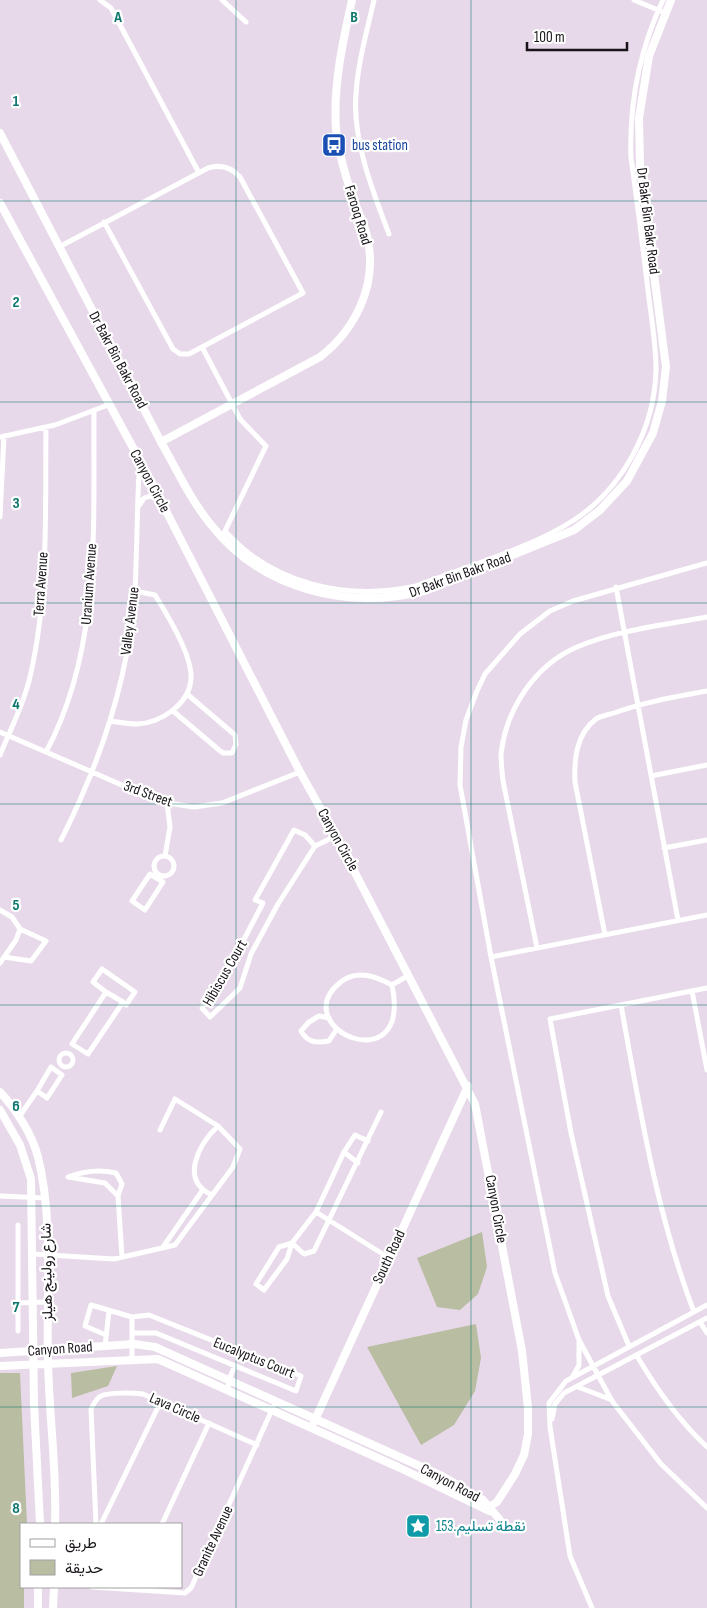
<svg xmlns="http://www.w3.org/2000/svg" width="707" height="1608" font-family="'Sofia Sans Condensed',Vazirmatn,sans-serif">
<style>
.green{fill:#b9bda1}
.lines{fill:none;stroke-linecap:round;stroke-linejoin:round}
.street{stroke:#fff;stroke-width:5}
.secondary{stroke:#fff;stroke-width:8}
.grid{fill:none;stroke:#0f766e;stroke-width:1;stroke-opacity:0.55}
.labels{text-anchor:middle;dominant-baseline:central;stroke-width:4.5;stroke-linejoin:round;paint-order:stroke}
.transit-label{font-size:15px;fill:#164399;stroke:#fff;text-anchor:start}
.street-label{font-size:15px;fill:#181419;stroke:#fff}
.culture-label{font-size:15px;fill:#0d838f;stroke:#fff;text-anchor:start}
.grid-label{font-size:16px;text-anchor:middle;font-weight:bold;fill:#0f766e;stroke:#fff;stroke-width:4.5;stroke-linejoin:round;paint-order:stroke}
</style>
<rect width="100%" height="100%" fill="#e7d9e9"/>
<path class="green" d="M482,1232l5,35 -9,27 -18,16 -23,-3 -20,-49z
M476,1324l5,34 -6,33 -21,34 -33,20 -54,-98z
M117,1366l-9,20 -36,12 -1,-25z
M0,1373h20l7,151h-6v63h3v21h-24z"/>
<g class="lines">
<path class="street" d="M100,0l11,8 88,165
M222,0l24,22
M374,0c-7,31 -16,62 -18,94 -4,45 17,98 33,140
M634,0l31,13
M59,247l149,-79c13,-4 23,-1 32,9l63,116 -114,61h-9l-7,-5 -69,-127
M202,347l38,72 26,27 -42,87
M0,437l55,-12 53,-20
M138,507l6,-9 6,-2 9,4
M0,517l4,-81
M225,531c48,54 123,70 191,55 49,-19 115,-38 158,-66 49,-32 81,-92 82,-151 0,-29 -6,-58 -9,-87 -5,-41 -10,-83 -16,-124 -2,-56 8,-107 32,-158
M707,563l-134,38 -23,10 -30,23 -35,40 -8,17 -11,29 -5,27 -1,38 31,172 64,316 24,67 33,61 49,63 46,44
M616,587l62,333
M173,711l46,39 4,3h9l4,-9 -1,-9 -48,-41
M110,721c8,1 18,3 27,3 23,-1 52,-19 54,-45 2,-22 -24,-65 -36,-84l-20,-4
M0,732l161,70 33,5 28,-4 78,-31
M46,752c56,-104 47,-228 48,-342
M0,755c10,-25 24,-51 30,-78 19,-81 15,-167 16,-250
M651,776l56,-11
M61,840c39,-77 68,-163 74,-250 2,-39 2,-79 4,-118l5,-4
M315,846l-37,58 -27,50 -11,34 -30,29 -8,-9 37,-59 24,-46 -8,-3 39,-70 11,5 10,11 21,-10
M664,848l43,-8
M165,856l5,-29 -3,-24
M154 866a10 10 0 1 1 20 0a10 10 0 1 1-20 0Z
M150,874l13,8 -18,28 -13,-9z
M0,910l12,7 8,12 -4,11 -16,23
M605,935l-30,-153c-1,-22 1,-48 21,-63 4,-3 12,-4 18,-6 30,-11 61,-16 93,-22
M537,948l-34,-167c-1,-9 -2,-18 -2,-27 5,-45 34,-89 76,-107 40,-17 87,-22 130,-30
M4,957l27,4 15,-20 -26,-12
M491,957l216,-42
M392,985c21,100 -110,42 -50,-4 16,-12 35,-4 50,4l17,-10
M692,991l15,79
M106,992l17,10 -35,52 -16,-10z
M106,992l-13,-10 9,-13 33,23 -9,13 -3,-3
M621,1005c19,105 35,207 73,307
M329,1018l-10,-2 -10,6 -8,9c7,12 15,12 28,10l7,-11
M59 1060a7 7 0 1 1 14 0a7 7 0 1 1-14 0Z
M51,1067l11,8 -15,23 -10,-7z
M19,1117l18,-26
M344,1152l14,11
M212,1195c-33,-15 -13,-51 6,-69
M0,1196l46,2
M118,1196l-13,-13 -37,-6c16,-6 31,-8 48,-4l6,11 -4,12 4,61
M316,1212l73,46
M292,1243l-13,4 -23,37 8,6 23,-31 5,-16 24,-31 28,-60 11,-17 13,6
M292,1243l12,11 10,-3 67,-139
M163,1247l39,-56
M33,1254l81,5 61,-14 58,-78 7,-18 -22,-23 -43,-27 -15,31
M17,1303l30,-1
M132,1317v44
M700,1322l7,11
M18,1331v-106
M106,1335l-21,-9 6,-21 41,12 17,-2 152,61 -5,15 -140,-58h-23
M105,1346l4,-35
M629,1346l-21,-50 -37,-163 -21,-114 157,-31
M637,1356c20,34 41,64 70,91
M573,1376l6,-11v-24
M578,1387l34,13
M228,1391l1,-11 6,-15
M552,1419l3,-15 9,-11 143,-75
M96,1524l-5,-115c3,-5 5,-11 10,-13 8,-4 33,-3 42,-2l114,51
M101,1524l60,-123
M162,1524l47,-101
M92,1587l93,6 6,-5 85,-187
M592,1608l-22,-52 -20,-129 -1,-24 17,-22 141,-76"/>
<path class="secondary" d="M0,133l161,309c16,28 30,59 51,84 51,64 136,84 212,65l150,-61 26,-20 27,-29 26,-48 9,-32 4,-34 -26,-202 -1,-47 10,-62 22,-56
M0,203l144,265 156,304 36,64 139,268 47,247 6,57v26l-4,21 -9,19 -18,28 -11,7
M161,442l159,-85c35,-27 57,-71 48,-116 -2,-14 -9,-27 -14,-40 -8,-23 -16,-49 -18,-73 -3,-43 7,-87 16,-128
M0,1092c16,17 32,42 38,65 16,65 8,137 10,204 1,54 9,109 7,163
M0,1110l20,35 11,34 3,225 6,120
M0,1353l134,-9 21,3 287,129 41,24 17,20
M0,1366l158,-7 240,108 91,44
M314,1422l154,-336
M38,1608v-21
M53,1608l1,-21"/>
</g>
<path class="grid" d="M236,0v1608M471,0v1608M0,201h707M0,402h707M0,603h707M0,804h707M0,1005h707M0,1206h707M0,1407h707"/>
<defs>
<symbol id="bus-square" viewBox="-11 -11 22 22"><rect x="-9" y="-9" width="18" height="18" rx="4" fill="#1a4fb4" stroke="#fff"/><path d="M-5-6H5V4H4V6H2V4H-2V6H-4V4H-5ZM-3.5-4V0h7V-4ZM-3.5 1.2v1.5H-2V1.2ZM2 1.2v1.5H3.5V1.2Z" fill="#fff"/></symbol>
<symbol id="sight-square" viewBox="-11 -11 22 22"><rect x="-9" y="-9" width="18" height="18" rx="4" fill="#0f9aa8" stroke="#fff"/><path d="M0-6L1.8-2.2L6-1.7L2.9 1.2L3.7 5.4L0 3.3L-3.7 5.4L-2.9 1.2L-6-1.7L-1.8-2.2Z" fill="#fff"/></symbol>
</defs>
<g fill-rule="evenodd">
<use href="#bus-square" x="320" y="131" width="28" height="28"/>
<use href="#sight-square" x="404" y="1512" width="28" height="28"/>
</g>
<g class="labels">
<g class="transit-label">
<text x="352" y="145">bus station</text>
</g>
<g class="street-label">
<text transform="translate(358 215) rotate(73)">Farooq Road</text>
<text transform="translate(648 221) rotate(83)">Dr Bakr Bin Bakr Road</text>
<text transform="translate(118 360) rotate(62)">Dr Bakr Bin Bakr Road</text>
<text transform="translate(150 481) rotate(62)">Canyon Circle</text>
<text transform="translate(460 575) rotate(-20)">Dr Bakr Bin Bakr Road</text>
<text transform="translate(41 584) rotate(-86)">Terra Avenue</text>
<text transform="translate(89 584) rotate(-86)">Uranium Avenue</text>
<text transform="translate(130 621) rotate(-83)">Valley Avenue</text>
<text transform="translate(148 794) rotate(20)">3rd Street</text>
<text transform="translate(338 840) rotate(61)">Canyon Circle</text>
<text transform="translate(225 973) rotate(-60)">Hibiscus Court</text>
<text transform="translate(496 1209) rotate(80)">Canyon Circle</text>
<text transform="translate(389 1257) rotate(-65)">South Road</text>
<text transform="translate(47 1272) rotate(-91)">شارع رولينج هيلز</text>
<text transform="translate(60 1349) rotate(-4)">Canyon Road</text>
<text transform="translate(254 1358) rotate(22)">Eucalyptus Court</text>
<text transform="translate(175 1408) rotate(24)">Lava Circle</text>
<text transform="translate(450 1483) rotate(28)">Canyon Road</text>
<text transform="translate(213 1541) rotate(-65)">Granite Avenue</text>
</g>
<g class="culture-label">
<text x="436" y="1526">نقطة تسليم.153</text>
</g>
</g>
<g class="grid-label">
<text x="118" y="22">A</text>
<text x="354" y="22">B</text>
<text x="16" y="106">1</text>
<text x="16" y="307">2</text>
<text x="16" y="508">3</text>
<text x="16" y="709">4</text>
<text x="16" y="910">5</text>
<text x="16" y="1111">6</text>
<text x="16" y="1312">7</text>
<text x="16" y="1513">8</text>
</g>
<rect x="20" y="1523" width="162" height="65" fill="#ffffff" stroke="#a3a1a3"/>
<rect x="30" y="1539" width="25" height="8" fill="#ffffff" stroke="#a3a1a3"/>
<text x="65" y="1548" font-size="15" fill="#181419">طريق</text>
<rect x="30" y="1560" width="25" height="15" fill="#b9bda1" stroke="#a3a1a3"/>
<text x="65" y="1573" font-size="15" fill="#181419">حديقة</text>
<path d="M527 42v8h100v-8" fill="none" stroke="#181419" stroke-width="2.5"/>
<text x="534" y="42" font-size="15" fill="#181419" stroke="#ffffff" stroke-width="4" paint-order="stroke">100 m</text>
</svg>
